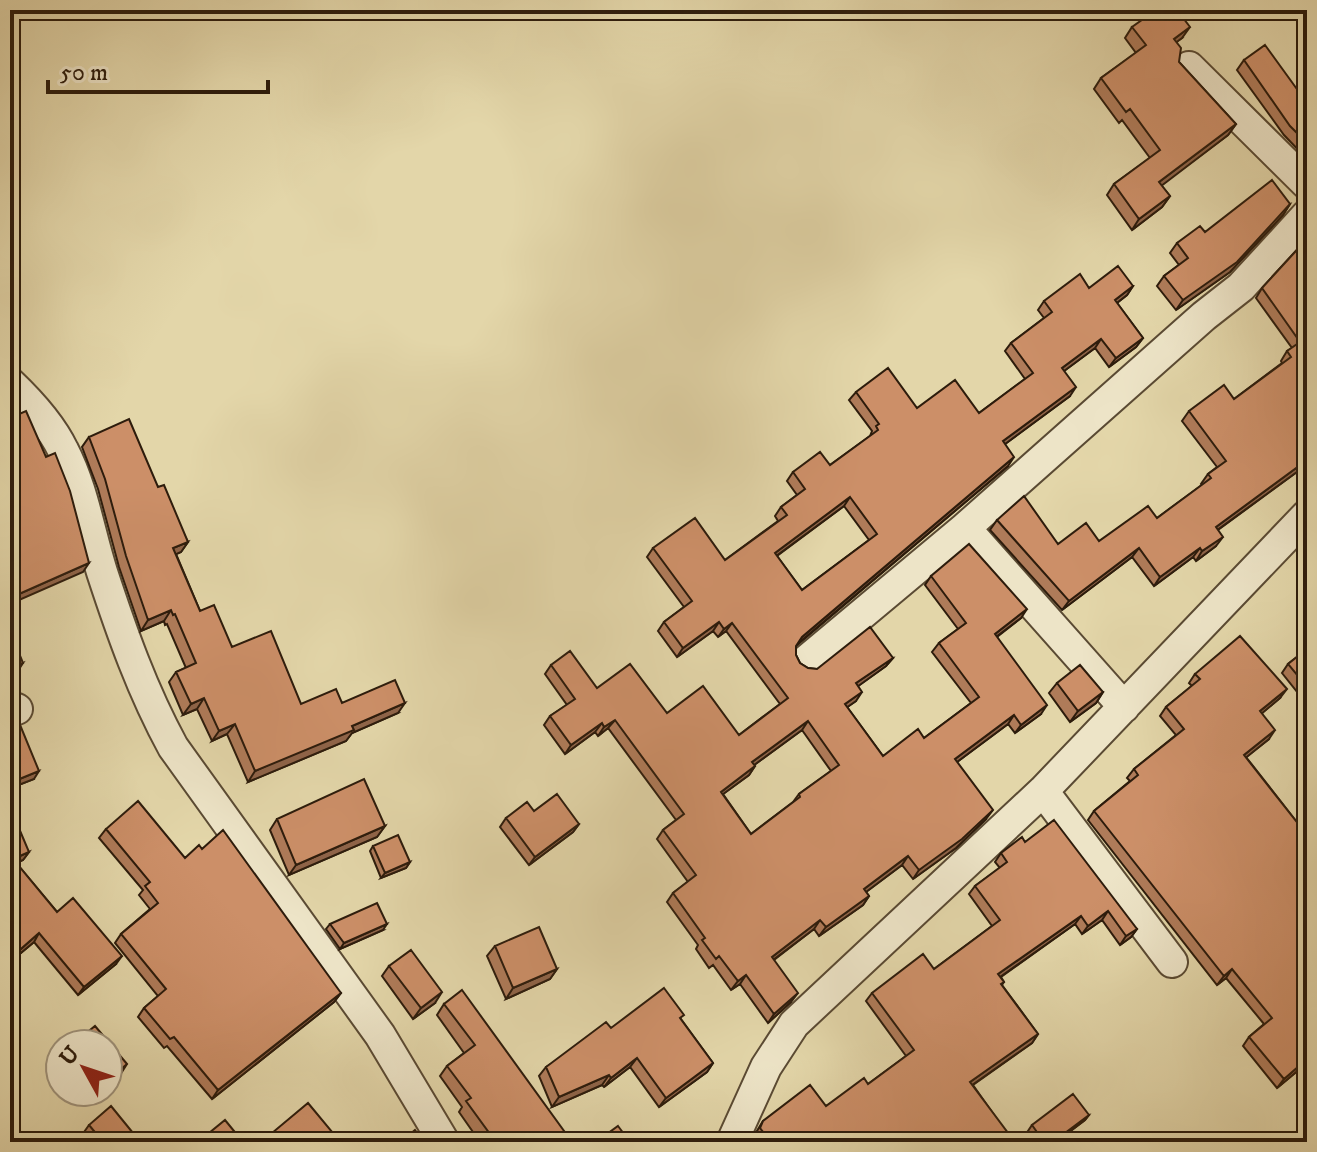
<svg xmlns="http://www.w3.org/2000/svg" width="1317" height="1152" font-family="'IM FELL DW Pica',serif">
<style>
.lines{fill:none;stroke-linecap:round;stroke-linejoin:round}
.minor-casing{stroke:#5a4a33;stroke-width:34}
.minor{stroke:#ede4c7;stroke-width:30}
.wall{fill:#af7b59;stroke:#2d1c0c;stroke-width:2;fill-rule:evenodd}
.shaded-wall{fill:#8f6449;stroke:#2d1c0c;stroke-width:2}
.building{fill:#cc8f68;stroke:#2d1c0c;stroke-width:2;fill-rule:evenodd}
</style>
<rect width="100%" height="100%" fill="#e3d6a9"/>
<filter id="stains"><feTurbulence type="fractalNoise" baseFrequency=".0025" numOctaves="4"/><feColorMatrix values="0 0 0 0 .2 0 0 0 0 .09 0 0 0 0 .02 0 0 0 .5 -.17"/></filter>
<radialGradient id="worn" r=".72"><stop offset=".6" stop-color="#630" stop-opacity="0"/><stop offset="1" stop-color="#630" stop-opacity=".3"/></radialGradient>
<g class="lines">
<defs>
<path id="minor" d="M1189,67l118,117
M10,383c20,19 41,42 53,67 20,38 26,81 39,122 20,61 40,118 71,175l207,288 64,107
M965,528l239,-212 37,-29 66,-72
M807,660l158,-132 159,179
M10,711l7,-2
M1043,791l129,171
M732,1142l34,-75 28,-43 249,-233 264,-276"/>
</defs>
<use href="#minor" class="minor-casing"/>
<use href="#minor" class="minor"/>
</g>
<path class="wall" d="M1132,27l50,11 -6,4 3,20 57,62 -8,11 -67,50 9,11 -8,11 -30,23 -25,-35 7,-11 36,-26 -28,-38 -3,3 -25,-34 7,-11 35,-25 -11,-15z
M1244,60l63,43v56l-23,-24 -47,-65z
M1290,204l-7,11 -53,57 -54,38 -19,-24 7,-10 15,-11 -9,-12 7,-10 28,-11z
M1307,239l-4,214 -2,16 -83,61 -2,16 -20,15 -3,-4 -39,29 -22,-29 -70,53 -72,-80 7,-10 61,24 41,-3 58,-23 45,-33 -1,-1 7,-10 9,-7 -35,-46 7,-10 45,-12 48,-36 -1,-2 6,-10 5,-3 -36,-50 6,-10z
M1133,286l-6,9 -10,8 26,35 -7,9 -27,20 -14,-19 -31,23 6,25 -65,48 3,22 -212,180v9l4,8 8,5 9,1 76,-11 -7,8 -28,20 -2,15 -9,6 36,49 41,-18 47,-35 -39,-51 7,-9 19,-14 -33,-44 6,-9 90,42 -24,19 44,77 -26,19 -7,-9 -51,38 29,57 -30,29 -43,31 -11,-14 -36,27 3,4 -6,9 -44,31 -5,-7 -40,31 17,42 -23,21 -28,-39 -9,6 -18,-25 -4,3 -13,-19 2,-4 -31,-43 6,-9 15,-11 -31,-43 6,-9 13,-10 -68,-92 -10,8 -3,-4 -30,22 -21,-29 6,-9 17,-11 -22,-31 6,-9 46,23 70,25 72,22 41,-31 -54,-73 -8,6 -5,-6 -36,26 -19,-26 6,-9 20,-15 -37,-50 6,-9 72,12 53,-39 -3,-5 6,-9 16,-12 -10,-14 6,-9 37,-7 40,-29 2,-5 -23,-31 7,-8 61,16 62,5 46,-34 -20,-28 6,-8 33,-25 -6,-8 6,-9 45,-13zM844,506l25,34 -67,50 -25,-34zM802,730l29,41 -32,23 -6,8 -42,32 -28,-40 26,-19 6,-9 -1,-1z
M89,437l69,50 30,55 -7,10 -5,2 24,57 32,36 69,57 41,-1 56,10 -46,20 -6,8 -98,41 -21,-48 -15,7 -15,-32 -14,6 -14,-33 7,-10 10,-4 -19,-44 -2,1 -1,-4 -23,10 -22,-64 -21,-78 -16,-42z
M1307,649v45l-5,4 -20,-25 6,-9z
M1195,674l85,24 -18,15 7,26 -23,18 61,78v228l-30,25 -34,-42 6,-9 15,-13 -38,-46 -9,7 -129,-165 6,-9 36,-30 -3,-3 7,-9 42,-34 -16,-19 6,-9 26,-21 -3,-3z
M1057,683l46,9 -7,11 -26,19 -21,-29z
M10,723l24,56 -23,9 -1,-2z
M534,811l45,13 -6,8 -44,33 -29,-38 6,-9z
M277,819l108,7 -8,11 -88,38 -19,-45z
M106,829l79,29 156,135 -7,9 -122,97 -45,-53 -3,2 -26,-31 6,-9 14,-12 -43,-53 6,-9 29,-25 -11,-14 4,-5 -44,-52z
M10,830l19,22 -6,8 -7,3 41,49 59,52 -38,31 -44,-53 -24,20z
M1025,842l112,87 -6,8 -11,8 -18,-25 -20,14 -7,-10 -74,53 3,5 -2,3 36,49 -6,9 -59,42 40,57h-254l-5,-6 9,-15 63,-15 42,-22 38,-28 -40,-55 6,-8 62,-24 58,-43 -23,-32 6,-8 25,-18 -5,-6 6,-9z
M373,846l37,16 -4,6 -25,10 -11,-27z
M330,924l53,6 -43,19 -14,-20z
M495,946l62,23 -7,10 -44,20 -19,-43z
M389,966l46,37 -22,16 -31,-43z
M444,1004l128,138h-92l-21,-30 3,-5 -22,-31 7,-10 17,-13 -27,-38z
M681,1019l32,44 -6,9 -48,35 -29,-40 -26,20 -2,-2 -50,22 -13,-31 7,-9 65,-39z
M1089,1115l-4,5 -29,22h-19l-9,-11 4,-6z
M89,1125l44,8 -6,9h-40l-5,-7z
M272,1133h61l-7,9h-60z"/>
<path class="shaded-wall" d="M1190,27l-8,11 -16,12 8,-11z
M1236,124l-8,11 -76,58 7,-11z
M1170,196l-8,11 -30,23 7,-11z
M1290,204l-7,11 -53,57 -54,38 7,-10z
M1133,286l-6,9 -18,14 6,-9z
M1143,338l-7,9 -27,20 7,-9z
M1101,339l-6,9 -39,29 6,-9z
M1076,387l-6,9 -73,54 6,-9z
M1014,457l-6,9 -213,180 7,-9z
M1307,460l-6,9 -92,67 7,-9z
M850,497l-6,9 -76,56 7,-9z
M1223,537l-7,9 -20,15 6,-10z
M188,542l-7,10 -15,7 7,-11z
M1139,548l-7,9 -70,53 7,-9z
M1200,548l-7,9 -39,29 6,-9z
M89,563l-6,9 -73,32v-6z
M1027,609l-6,9 -33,25 7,-9z
M171,610l-7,11 -23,10 7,-11z
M719,622l-6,9 -36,26 6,-9z
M732,623l-6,8 -8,6 6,-8z
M893,658l-7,8 -36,26 6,-9z
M23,663l-7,11 -6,3v-8z
M1287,689l-7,9 -26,22 6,-9z
M862,692l-6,9 -17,12 6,-9z
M1103,692l-7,11 -26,19 8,-11z
M204,698l-7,11 -14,6 8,-11z
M405,703l-7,10 -46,20 -6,8 -98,41 7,-11 97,-45z
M1047,705l-6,9 -26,19 6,-8z
M1014,715l-6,9 -59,44 6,-9z
M615,720l-7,8 -10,8 6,-9z
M808,721l-6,9 -56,41 6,-9z
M602,723l-7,9 -30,22 6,-9z
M235,724l-8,10 -15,7 7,-10z
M1275,730l-6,9 -31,25 6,-9z
M755,766l-6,9 -34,25 6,-8z
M39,771l-5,8 -23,9 6,-8z
M993,810l-7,9 -30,29 -43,31 6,-9z
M579,824l-6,8 -44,33 6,-8z
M385,826l-8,11 -88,38 7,-10z
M29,852l-6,8 -13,6 3,-7z
M908,856l-6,9 -44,33 6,-9z
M410,862l-4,6 -25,10 4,-5z
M869,896l-6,9 -44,31 7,-9z
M1108,911l-6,9 -20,14 6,-8z
M1081,916l-6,8 -82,58 5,-8z
M820,920l-6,9 -49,37 7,-9z
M387,924l-4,6 -43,19 4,-6z
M1137,929l-6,8 -11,8 6,-9z
M39,933l-5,9 -24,20 4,-7z
M122,956l-6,8 -38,31 6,-8z
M557,969l-7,10 -44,20 7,-11z
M1232,969l-6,9 -9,7 7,-9z
M746,975l-6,9 -9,6 7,-9z
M442,992l-7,11 -22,16 8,-11z
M341,993l-7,9 -122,97 6,-9z
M798,993l-7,9 -23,21 6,-9z
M1038,1034l-6,9 -67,47 5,-8z
M637,1058l-7,9 -26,20 7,-9z
M1307,1059v4l-30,25 7,-9z
M713,1063l-6,9 -48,35 7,-9z
M127,1064l-7,11 -12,9v-4z
M609,1075l-7,10 -50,22 7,-10z
M1089,1115l-4,5 -29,22h-3z"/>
<path class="building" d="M1156,10h21l13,17 -16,12 7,9 -2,14 57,62 -77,58 11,14 -31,23 -25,-35 46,-34 -30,-41 -4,3 -25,-34 45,-33 -14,-18z
M1265,45l42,58v40l-17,-17 -46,-66z
M1272,180l18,24 -53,58 -54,38 -19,-24 24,-18 -11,-15 23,-17 5,6z
M1307,239v206l-6,5 6,10 -91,67 7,10 -21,14 -2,-3 -40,29 -21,-29 -70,53 -72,-81 27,-24 34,48 28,-21 13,18 49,-35 9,12 54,-40 -3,-4 18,-13 -37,-50 35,-26 10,14 57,-42 -4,-6 13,-9 -38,-54z
M1118,266l15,20 -18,14 28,38 -27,20 -15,-19 -39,29 14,19 -73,54 11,16 -212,180 -6,9v9l4,8 8,5 9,1 53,-42 23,31 -37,25 6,9 -17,12 38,52 35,-27 6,9 55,-41 -40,-54 27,-20 -35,-47 38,-32 58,65 -32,25 52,71 -26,20 -7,-10 -59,44 38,51 -31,29 -43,31 -11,-14 -44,33 5,7 -43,31 -6,-7 -48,37 26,36 -24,21 -28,-39 -8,6 -19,-25 -3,3 -14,-19 3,-2 -32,-45 23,-18 -33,-45 21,-16 -69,-94 -11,7 -2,-4 -31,22 -21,-29 25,-17 -24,-34 19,-14 27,37 33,-24 37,49 36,-27 36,49 49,-37 -56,-75 -8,6 -5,-7 -36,26 -19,-26 28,-21 -39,-53 42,-30 30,42 62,-45 -6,-8 24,-18 -12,-17 27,-20 10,13 48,-35 -2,-4 3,-2 -23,-32 32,-24 29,40 38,-28 24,33 54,-40 -22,-30 41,-31 -8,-11 36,-27 9,14zM850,497l27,37 -75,56 -27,-37zM808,721l31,44 -40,29 1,3 -49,37 -30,-42 34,-26 -3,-4z
M26,411l20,46 9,-4 15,38 19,72 -79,35v-180z
M129,419l29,68 6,-2 24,57 -15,6 27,63 14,-6 18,42 39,-16 30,73 35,-15 6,14 53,-23 10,23 -53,23 2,4 -99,41 -20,-47 -16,7 -15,-33 -13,6 -15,-32 20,-9 -21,-49 -2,1 -2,-5 -23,10 -22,-64 -21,-77 -16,-42z
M1240,636l47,53 -27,22 15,19 -31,25 63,80v224l-23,20 -35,-42 23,-19 -40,-49 -8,7 -130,-165 44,-36 -4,-6 50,-40 -18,-22 34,-28 -5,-5z
M14,641l9,22 -13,6v-26z
M1307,649v38l-19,-23z
M1080,665l23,27 -25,19 -21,-28z
M18,720l21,51 -22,9 -4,-8 -3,2v-51z
M364,779l21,47 -89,39 -19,-46z
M557,794l22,30 -44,33 -29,-39 21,-16 7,9z
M138,801l47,57 14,-13 3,4 21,-19 118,163 -123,97 -44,-53 -4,2 -26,-31 22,-19 -45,-55 37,-31 -13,-17 5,-4 -44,-53z
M1054,820l83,109 -11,7 -18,-25 -20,15 -7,-10 -83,58 6,8 -3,2 37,50 -68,48 44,59 -2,1h-241l-11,-14 3,-7 47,-36 16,21 38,-28 4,6 46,-34 -42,-57 51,-39 11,15 66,-49 -25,-34 32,-24 -6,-9 21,-16 3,5z
M18,826l11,26 -16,7 44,53 16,-14 49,58 -38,31 -45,-54 -25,22 -4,-5v-120z
M398,835l12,27 -25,11 -12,-27z
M377,903l10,21 -43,19 -14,-19z
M539,927l18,42 -44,19 -18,-42z
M411,950l31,42 -21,16 -32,-42z
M664,988l20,27 -4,3 33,45 -47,35 -29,-40 -26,20 -2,-3 -50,22 -13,-30 60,-45 5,6z
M462,990l110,152h-78l1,-1 -29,-40 5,-3 -24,-32 28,-21 -31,-41z
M95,1026l32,38 -19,16v-36h-35z
M1073,1094l16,21 -36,27h-9l-12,-17z
M308,1103l25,30 -11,9h-42l-8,-9z
M111,1106l22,27 -10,9h-20l-14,-17z
M225,1120l18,22h-45z
M618,1126l12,16h-34z
M415,1130l9,12h-23z"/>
<rect width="1317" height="1152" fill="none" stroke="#e3d6a9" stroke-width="40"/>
<rect x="12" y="12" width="1293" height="1128" fill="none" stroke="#2d1c0c" stroke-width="4"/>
<rect x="20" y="20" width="1277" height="1112" fill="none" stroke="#2d1c0c" stroke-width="2"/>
<g transform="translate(84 1068) rotate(310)"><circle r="38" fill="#ede4c7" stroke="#a0947c" stroke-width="2"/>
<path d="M0-6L14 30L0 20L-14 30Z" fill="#8f2418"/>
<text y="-12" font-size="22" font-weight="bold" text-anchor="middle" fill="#2d1c0c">U</text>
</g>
<path d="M48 80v12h220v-12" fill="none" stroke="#2d1c0c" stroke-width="4"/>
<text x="60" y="80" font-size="24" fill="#2d1c0c" stroke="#ede4c7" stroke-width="6" paint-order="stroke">50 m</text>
<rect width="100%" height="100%" filter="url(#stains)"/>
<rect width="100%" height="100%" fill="url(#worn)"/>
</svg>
